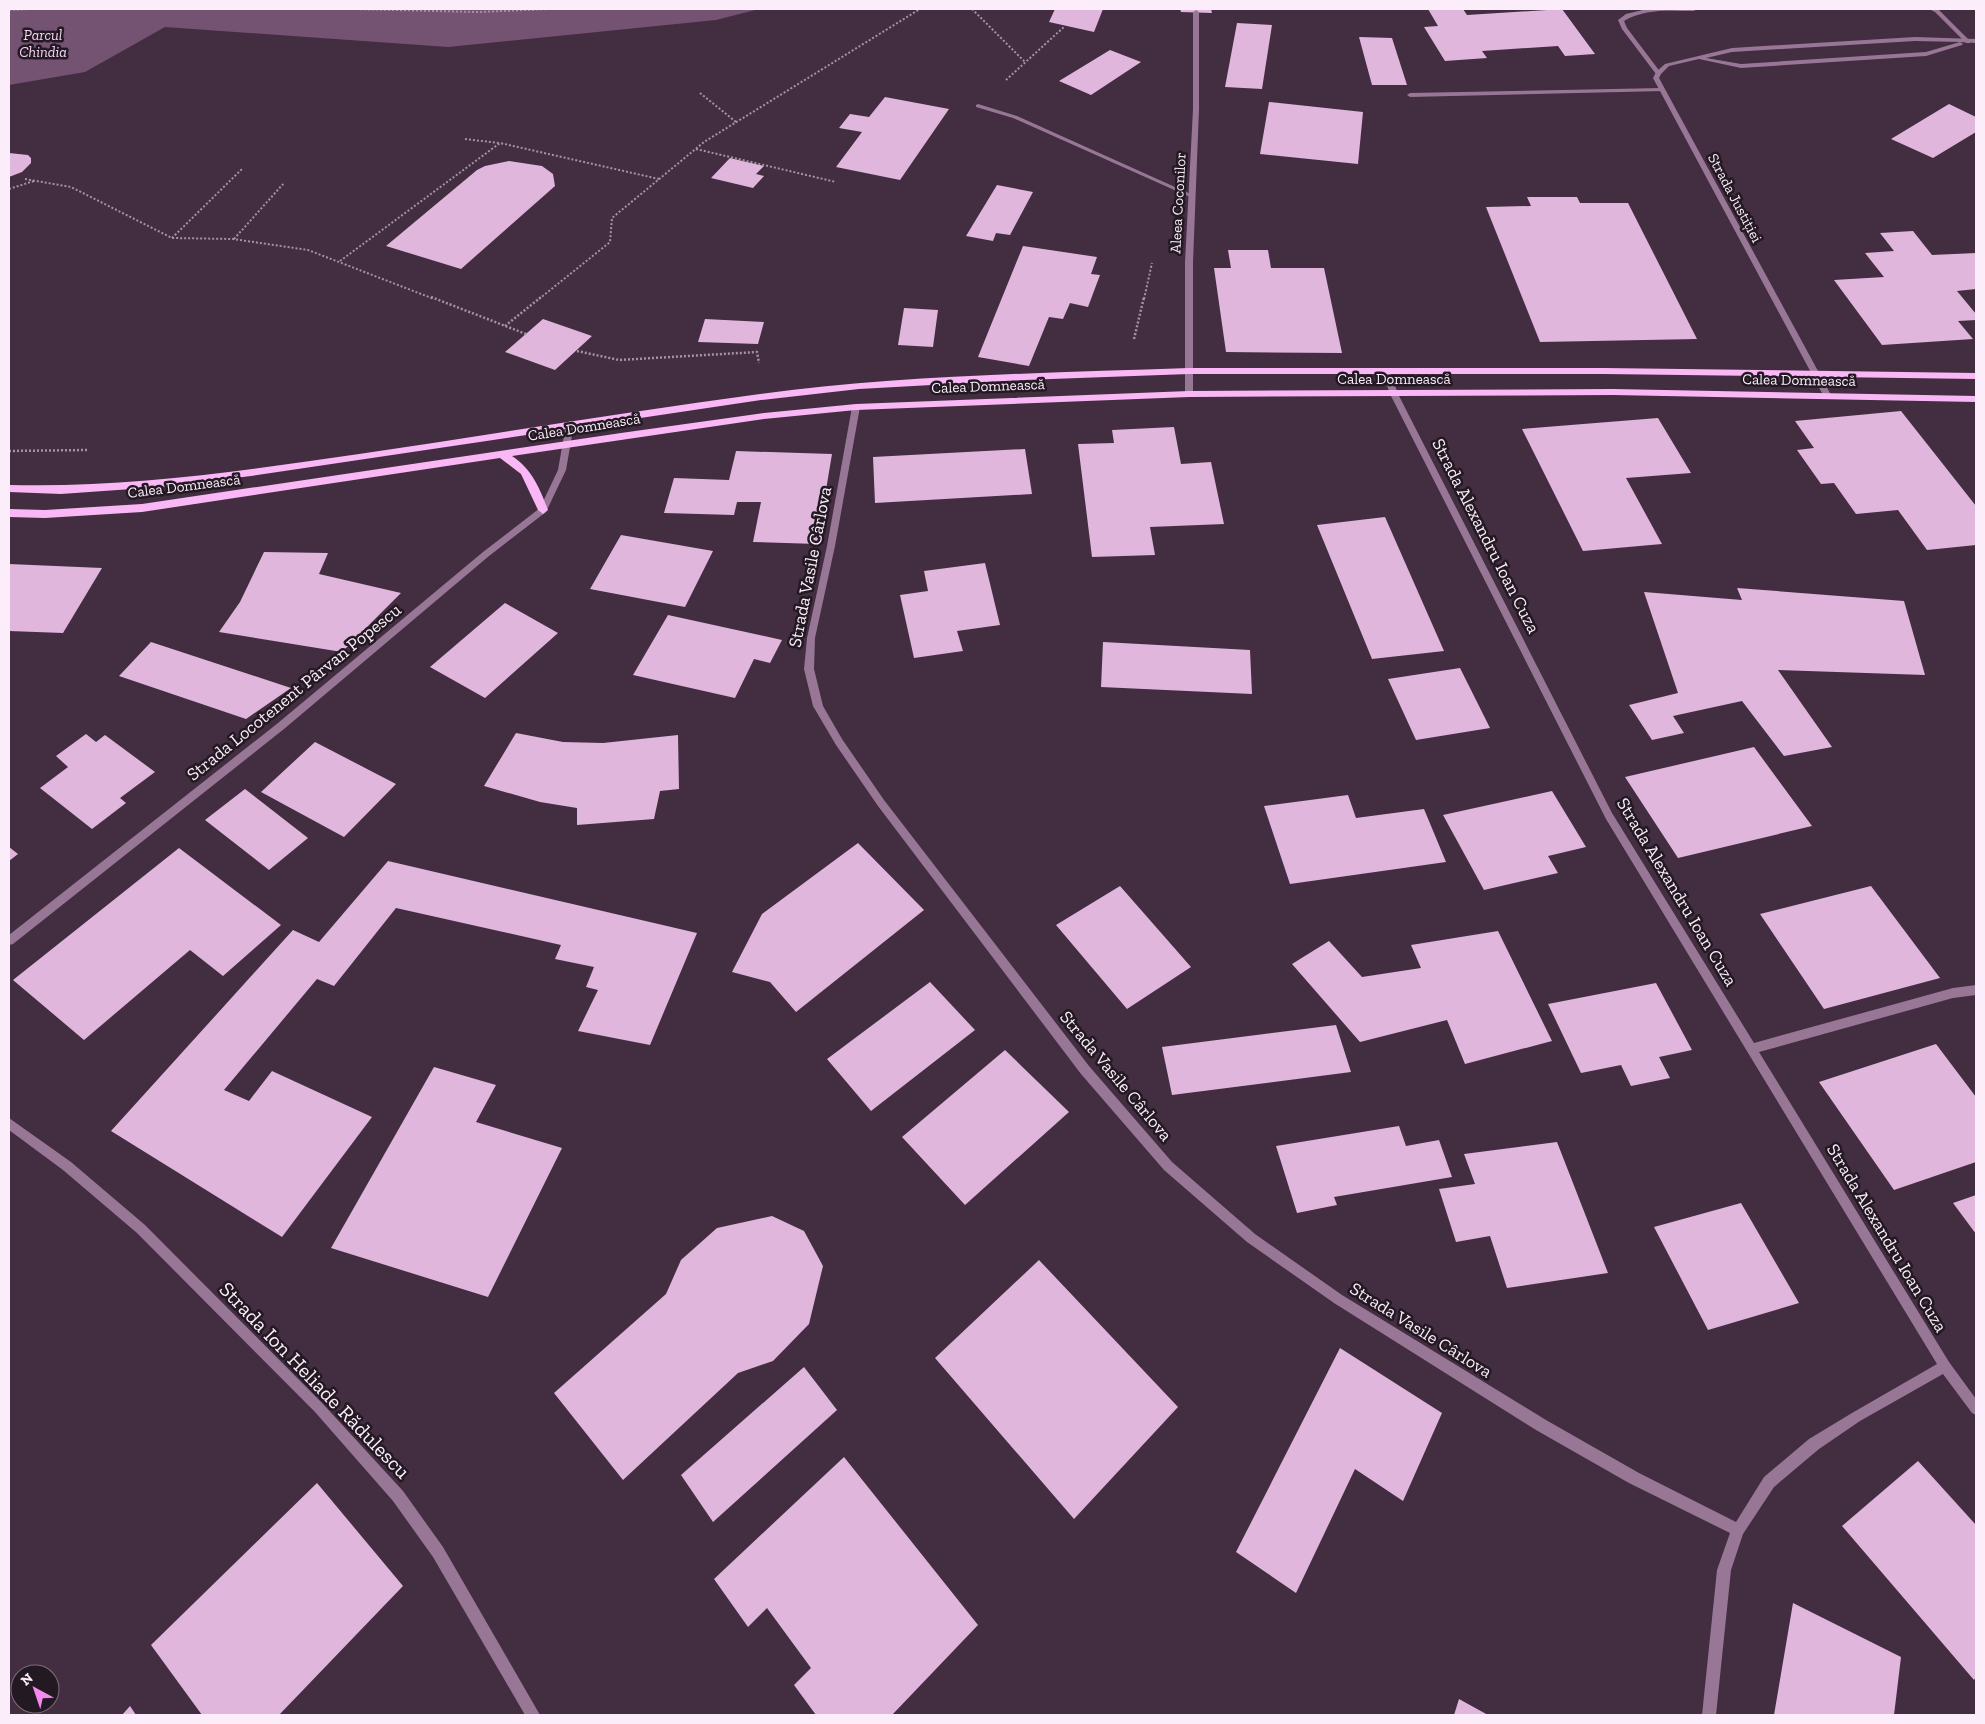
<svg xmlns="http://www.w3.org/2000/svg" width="1985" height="1724" font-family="'Zilla Slab',serif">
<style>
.green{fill:#745272}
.building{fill:#e0b6dd}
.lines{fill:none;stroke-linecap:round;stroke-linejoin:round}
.path-far1{stroke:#a493a3;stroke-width:2;stroke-dasharray:2 2;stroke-linecap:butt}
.path{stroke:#a493a3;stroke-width:2.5;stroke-dasharray:2 2;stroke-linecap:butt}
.lane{fill:#987796;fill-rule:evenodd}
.street{fill:#987796;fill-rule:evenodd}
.primary{fill:#fab7f6;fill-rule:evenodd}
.labels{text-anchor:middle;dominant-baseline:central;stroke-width:5;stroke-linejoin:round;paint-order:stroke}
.far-park-label{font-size:15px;font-style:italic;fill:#f9d4f6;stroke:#231923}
.far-street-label{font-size:15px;fill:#fbedfa;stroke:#231923}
.street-label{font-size:18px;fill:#fbedfa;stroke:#231923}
.near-street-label{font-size:21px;fill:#fbedfa;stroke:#231923}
</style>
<rect width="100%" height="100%" fill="#432d41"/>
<path class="green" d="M9,9h750l-43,11 -268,27 -283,-20 -80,45 -76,13z"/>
<path class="building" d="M1055,9h48l-9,23 -45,-10z
M1180,9h31l1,4 -31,-1z
M1428,9h35l4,6 95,-6 33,45 -30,2 -7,-10 -76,5 5,7 -42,3 -21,-34 14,-1z
M1237,23l35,2 -10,64 -37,-2z
M1359,37l33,1 15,47h-35z
M1110,50l31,12 -50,33 -32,-14z
M885,97l64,12 -49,71 -64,-13 26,-35 -23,-4 11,-14 19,3z
M1269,102l94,10 -5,52 -98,-10z
M1949,104l27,13v15l-43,26 -42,-19z
M9,153l19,2 3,3v5l-9,9 -13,5z
M730,158l34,8 -8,8 8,2 -11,12 -42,-10z
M509,161l33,5 11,8 2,12 -94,83 -75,-23 91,-76 8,-4z
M997,185l36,7 -23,43 -14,-2 -3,8 -27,-5z
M1527,197h50l3,6h48l69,136 -157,3 -54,-135 45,-1z
M1913,231l19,24 44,-2v36l-19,2 19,23v6l-18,1 15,18 -91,6 -48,-65 50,-3 -19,-24 29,-2 -14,-18z
M1023,246l74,11 -6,17 9,1 -12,32 -18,-4 -7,16 -14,-2 -20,49 -51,-9z
M1228,250h40l3,18h53l18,85 -116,-1 -12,-84h17z
M904,308l34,2 -5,37 -35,-2z
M543,319l49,17 -37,34 -50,-18z
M705,319l59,3 -6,22 -60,-2z
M1901,411l75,95v39l-49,5 -29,-40 -42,4 -22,-31 -13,1 -24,-34 17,-2 -19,-27z
M1658,418l33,55 -65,5 36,66 -79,7 -61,-122z
M1174,427l7,37 30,-2 13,62 -74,3 5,28 -63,2 -14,-113 36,-1 -2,-13z
M1025,449l7,45 -157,9 -2,-46z
M736,451l96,3 -15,90 -64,-2 8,-40h-24l-3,13 -70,-2 10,-35 55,2z
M1385,517l59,134 -72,8 -55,-134z
M621,535l92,16 -28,56 -95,-18z
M264,552l64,1 -9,21 82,19 -59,59 -123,-20 21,-30z
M985,563l15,62 -43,6 6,20 -49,7 -14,-63 28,-4 -4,-20z
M9,564l93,4 -39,65 -54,-2z
M1737,588l167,13 21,74 -147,-5 54,77 -48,9 -42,-55 -69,15 11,17 -32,7 -23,-35 49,-12 -34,-101 98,8z
M505,603l53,30 -73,65 -55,-31z
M668,615l114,25 -12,23 -16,-4 -19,39 -102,-23z
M151,642l140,46 -45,31 -127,-43z
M1103,642l147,8 2,44 -151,-7z
M1460,668l30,60 -74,12 -28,-61z
M516,733l47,9 40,1 75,-8 1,54 -19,2 -6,28 -77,6v-17l-37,-6 -56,-16z
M86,734l10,8 9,-7 50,37 -35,26 6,5 -34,26 -52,-41 28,-21 -12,-11z
M315,742l81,42 -52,53 -83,-45z
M1754,747l58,79 -134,32 -53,-81z
M245,789l63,49 -39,32 -64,-50z
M1552,791l34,56 -38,9 10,17 -74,17 -41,-75z
M1348,795l8,23 68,-9 22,53 -156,22 -26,-78z
M858,843l66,67 -128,102 -26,-30 -38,-10 30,-58z
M9,847l9,7 -9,7z
M179,848l102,77 -58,51 -33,-26 -106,90 -71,-60z
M388,861l309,72 -47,112 -72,-14 20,-41 -12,-3 8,-20 -39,-8 6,-14 -165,-37 -62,78 -17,-7 -93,111 25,11 23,-30 100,46 -90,120 -171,-106 182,-201 26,12z
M1120,886l71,81 -64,42 -71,-84z
M1871,886l69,92 -116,31 -64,-95z
M1498,931l54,110 -87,23 -18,-44 -87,22 -68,-78 37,-23 33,36 59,-9 -10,-23z
M930,982l45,48 -104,81 -44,-52z
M1656,983l36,67 -33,7 11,21 -39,8 -10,-21 -40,8 -33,-69z
M1336,1025l15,47 -179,23 -10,-48z
M1936,1044l40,53v65l-82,28 -75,-108z
M1005,1050l64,62 -104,93 -63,-68z
M434,1067l62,18 -20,37 86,26 -74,149 -157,-49z
M1399,1126l7,20 33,-6 13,37 -118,20 3,8 -40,8 -21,-67z
M1557,1142l51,131 -101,15 -17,-52 -34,6 -17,-53 36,-5 -11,-30z
M1976,1195v39l-23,-31z
M1741,1203l58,100 -91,27 -54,-103z
M772,1216l32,15 19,35 -14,58 -36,37 -35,12 -115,107 -69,-87 112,-99 15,-34 36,-32z
M1039,1260l139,147 -104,112 -139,-161z
M1340,1348l102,65 -39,88 -48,-32 -59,124 -60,-41z
M804,1367l33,43 -124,112 -32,-47z
M844,1457l134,168 -86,90h-76l-22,-30 17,-17 -44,-60 -19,19 -34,-48z
M1918,1461l58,64v152l-2,3 -132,-154z
M317,1483l86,103 -124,129h-77l-51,-70z
M1793,1603l108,54 -7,58h-120z
M1459,1699l29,16h-34z
M130,1706l6,9h-14z"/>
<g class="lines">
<path class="path-far1" d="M352,9l127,3 71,-3
M972,9l53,53
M9,10l22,-1
M1006,80l59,-54
M700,93l36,29
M465,139l34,4
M696,149l140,33
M25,179l46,8 101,51 61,1 75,11 126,49
M9,189l25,-8
M172,238l71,-70
M234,239l50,-56
M340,261l160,-118 159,36
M539,299l71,-57 2,-24 92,-76 216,-133
M1144,299l8,-36"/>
<path class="path" d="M431,297l95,37
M505,326l36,-29
M1134,339l10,-42
M577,351l42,9 138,-8 2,11
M9,451l78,-1"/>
<path class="lane" d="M1647,9h50l-3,2c-23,0 -49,-3 -70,10l3,7 34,45 -3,2 -2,-1 -34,-45 -4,-9 8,-6z
M1929,9l10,1 31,31v2h-4l-31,-31z
M1662,88l2,1v2l-254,6 -3,-2 3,-2z
M978,104l39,12 178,80 -5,1 -177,-79 -37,-11v-2z"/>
<path class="street" d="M1196,10l3,2v97l-6,153v132l-4,2 -4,-2v-132l8,-153v-97z
M1915,37l61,2v4l-16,-1 3,2 -1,1 -36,11 -185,12 -42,-9 -30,7 -8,8 -2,4 172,317 -4,2 -4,-2 -170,-317 3,-6 9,-8 67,-16zM1915,41l45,1 -34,10 -185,12 -35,-6 26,-6z
M1383,369h3l4,2 8,23 214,419 142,230 199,-55 23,-3v10l-23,3 -194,54 190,310 27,37v16l-4,-2 -29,-39 -83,47 -41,28 -45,38 -31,47 -12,36 -15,145h-14l15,-145 13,-37 -101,-50 -93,-53 -202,-127 -87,-61 -83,-72 -83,-96 -203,-268 -42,-61 -23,-39 -9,-37 3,-31 20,-92 25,-139 4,-3 4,3 -25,139 -20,92 -1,31 9,37 19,33 42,61 205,266 83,96 83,72 87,61 204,125 93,53 97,49 28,-45 45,-38 43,-26 85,-49 -331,-545 -216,-425 -8,-23z
M570,421l4,3 -8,46 -20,42 -57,44 -205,173 -271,215 -4,1v-10l269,-212 205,-171 57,-44 18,-38 8,-46z
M9,1118l62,44 74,63 178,179 80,87 40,56 97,168h-15l-92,-158 -40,-56 -78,-89 -178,-179 -74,-63 -54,-40z"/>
<path class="primary" d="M1189,368h415l372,5v6l-372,-5h-415l-165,6 -165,9 -98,11 -510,76 -91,11 -99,7 -52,-2v-7c118,3 234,-14 350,-31 134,-20 267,-42 401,-60 142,-19 286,-21 429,-26z
M1613,389l363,7v6l-363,-7 -424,2 -333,13 -92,9 -252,37c20,13 28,33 36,54l-5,4 -5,-4 -17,-36 -21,-16 -358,54 -97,6 -36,-1v-8l36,1 97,-6 479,-71 143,-20 92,-9 333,-13z"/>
</g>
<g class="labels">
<g class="far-park-label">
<text x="43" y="35">Parcul<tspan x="43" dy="17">Chindia</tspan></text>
</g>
<g class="far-street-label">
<text transform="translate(1735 198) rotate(62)">Strada Justiției</text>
<text transform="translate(1178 203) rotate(-87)">Aleea Coconilor</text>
<text x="1394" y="379">Calea Domnească</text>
<text transform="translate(1799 380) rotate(1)">Calea Domnească</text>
<text transform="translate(988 386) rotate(-2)">Calea Domnească</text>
<text transform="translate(584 427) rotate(-9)">Calea Domnească</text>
<text transform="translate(184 486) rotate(-7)">Calea Domnească</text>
</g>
<g class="street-label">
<text transform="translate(1486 536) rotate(63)">Strada Alexandru Ioan Cuza</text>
<text transform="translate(810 567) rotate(-79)">Strada Vasile Cârlova</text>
<text transform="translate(294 692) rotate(-39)">Strada Locotenent Pârvan Popescu</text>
<text transform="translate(1677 892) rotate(59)">Strada Alexandru Ioan Cuza</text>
<text transform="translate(1116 1076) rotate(50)">Strada Vasile Cârlova</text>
<text transform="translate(1887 1238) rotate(59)">Strada Alexandru Ioan Cuza</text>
<text transform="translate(1421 1330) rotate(32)">Strada Vasile Cârlova</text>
</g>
<g class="near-street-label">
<text transform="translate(315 1380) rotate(46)">Strada Ion Heliade Rădulescu</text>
</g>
</g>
<rect width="1985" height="1724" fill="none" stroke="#fbedfa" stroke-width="20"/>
<g transform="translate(35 1689) rotate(320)"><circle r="24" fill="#231923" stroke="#796e79"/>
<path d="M0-4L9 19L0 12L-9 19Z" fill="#f489f0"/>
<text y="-8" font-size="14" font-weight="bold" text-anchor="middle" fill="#fbedfa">N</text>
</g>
</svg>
